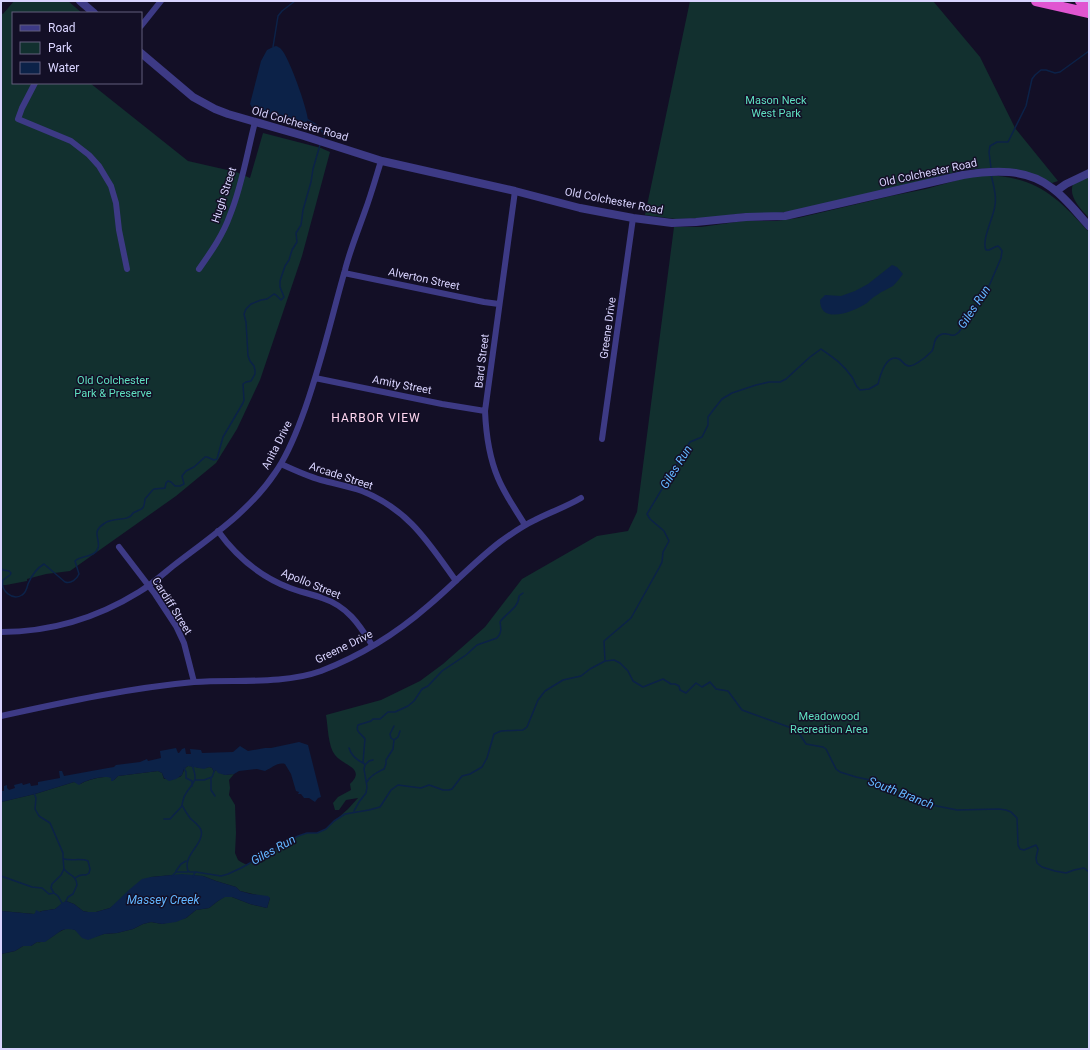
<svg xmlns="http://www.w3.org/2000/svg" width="1090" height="1050" font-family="Roboto,sans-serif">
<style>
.green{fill:#12302f}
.water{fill:#0c2248}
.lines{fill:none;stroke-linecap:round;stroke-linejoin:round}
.stream{stroke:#0c2248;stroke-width:1.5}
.minor{stroke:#3d3a85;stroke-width:6}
.tertiary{stroke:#3d3a85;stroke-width:8}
.trunk{stroke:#e055d1;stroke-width:10}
.labels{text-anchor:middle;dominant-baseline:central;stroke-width:3;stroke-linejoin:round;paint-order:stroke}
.park-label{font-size:11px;fill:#5fe0c0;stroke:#130f26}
.street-label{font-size:11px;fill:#d9d4ff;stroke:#130f26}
.water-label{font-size:12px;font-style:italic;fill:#62b6ff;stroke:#130f26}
.neighbourhood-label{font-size:12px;letter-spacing:1px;fill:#ffd6f0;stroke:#130f26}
</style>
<rect width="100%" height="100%" fill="#130f26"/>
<path class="green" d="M14,1h54l14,12h-69v70h77l98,78 48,11 14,6 13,-45 58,15 9,4 -28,104 -42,124 -23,49 -21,34 -40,33 -106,75 -24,3 -19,5v2l-21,4h-5v-572l2,1z
M690,1h243l47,56 35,71 43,53 -6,2 -53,-15 -27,1 -12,2 -42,11 -126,29 -15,2h-31l-37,5 -33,1 -31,-4z
M985,175c52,2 71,21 104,57v817h-1088v-95l14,-3 8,-5h8l6,-4c14,3 23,-19 38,-12 5,2 9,7 13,9l16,-5 13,-1 16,-4 10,-5 8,-2 11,2 24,-6 10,-8 13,-2 9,-7 6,-4h8l18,7 17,4 3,-10 -30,-7 -4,-4 -20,-6 -13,-5 -30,-1 -22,2 -41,31 -14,4h-8l-5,-1 -9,-7 -8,-3 -11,8 -13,2 -8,3 -33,-3v-109l34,-8 39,-12 7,2c3,-3 22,-8 28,-7 2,0 4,2 5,3l4,-4 40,-5 4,2 2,6 16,-2c4,-3 3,-9 8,-11 7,0 14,4 21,1l3,1 2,4 2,-2 9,5 9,-1 -5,6 1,8 -1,7 6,10 1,28 -1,20 3,7 3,2 6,3 51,-29 9,-3h10l9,-4 22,-20 10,-11 -12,2 -7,10h-4l-2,-7 5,-6 13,-7 -1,-6c17,-16 -8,-19 -15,-29 -7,-9 -7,-28 -9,-40l55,-15 39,-19 23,-17 42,-37 37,-48 75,-43 31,-5 9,-19 37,-285h27l42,-6h33l22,-3 93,-22 35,-7 39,-11z
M1089,177v41c-8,-9 -21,-21 -16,-34z"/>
<path class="water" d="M276,46c2,1 3,1 5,3 8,8 26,59 27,71l-2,2 -15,-2 -33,-9 -5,-2 -3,-5 11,-43 6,-11 6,-3z
M892,265l5,2 6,7c-3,4 -6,8 -10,12 -5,3 -11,5 -16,9 -4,2 -7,5 -10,8 -12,8 -47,23 -47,-3l5,-5 16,1 14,-5 13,-7z
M299,742l9,3 13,52 -3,1 -3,4 -6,-4h-5l-3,-4h-3l1,-2 -3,-1 -5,-17 -6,-10c-8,-2 -13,4 -20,7l-8,-2 -18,2 -5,3 -9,1 -7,-2 -2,-3 -2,2 -2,-4 -3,-1 -5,2 -16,-3 -4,3 -2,6 -6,4 -7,2 -5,-3 -2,-5 -4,-2 -40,5 -5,5h-2v-3c-7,-3 -26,2 -32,7l-5,-3 -39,12 -34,8v-11h3v-5l3,-1v3l2,2 6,-2 -1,-3 8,-2 1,2 7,-2 1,3 7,-1v-3l22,-4 -1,-7h3l2,5 44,-8 6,-1 2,-2 24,-3 7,-3 1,2 13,-3 -1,-7 16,-3 2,5h1l3,-4 3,-1 1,6h5l-1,-5 11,1 1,3 31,-1 7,-6 8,5 17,-3h6z
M182,874l21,2 13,5 20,6 4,4 11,3 17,2 2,2 -3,10 -17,-4 -18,-7h-7l-7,4 -9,7 -13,2 -10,8 -10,4 -14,2 -11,-2 -8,2 -10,5 -16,4 -13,1 -16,6 -6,-2 -7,-8 -7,-1 -6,1 -17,12h-8l-6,4h-8l-8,5 -14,3v-43l33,3 1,-1 1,-3 4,2 2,-1 13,-2 7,-6 4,-2 8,3 9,7 5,1h8l14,-4 20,-19 12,-10 9,-2z"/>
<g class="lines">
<path class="stream" d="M273,47l5,-31 4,-5 13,-10
M308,120c7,4 15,8 16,17
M991,168l-2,-16 1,-6 7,-4h11l18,-36 6,-27 3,-4 6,-5h5l9,3 5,-1 29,-21
M1,568l2,2 6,1 2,2 -1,2 -7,5c-3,11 10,21 19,15 4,-2 5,-7 6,-11 3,-7 9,-16 16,-20l21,18c6,2 12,-3 14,-8l-4,-13c6,-6 20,-3 23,-13 3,-9 -8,-16 7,-25 9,-6 24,-1 28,-10 10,-5 11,-3 12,-14 2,-2 8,-10 9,-10 4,-1 8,0 11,-1l1,-5 2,-2 3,1 4,4h5l4,-2 -2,-8 4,-5 8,-4 11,-10h2l7,3 3,-1 6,-22 20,-34 1,-3 -1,-16 3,-2 5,-1 4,-7v-4l-1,-4 -4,-5 -2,-5 -2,-34 -2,-8 2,-5 5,-5 10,-4 6,-1 7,-5 2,1 5,5 3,-3 -4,-10v-6l5,-15 4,-6 3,-10 5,-8 -1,-9 5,-8 2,-15 8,-28 2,-13 7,-24
M605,661l9,-1 6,3 8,8 5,10 10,6 20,-8 8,5h4l4,2 1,4 6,3 10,-10 6,4 8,-5 6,7 12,2 14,19 55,20 9,14 17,3 3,2 10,20 4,3 16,5 19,4 11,7 41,16 30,6 42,-1 7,1 5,2 6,6 1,27 2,4 4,1 12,-5 2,4 -2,9 1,5 5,4 13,4 11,2 8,-3 10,-2 5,4
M394,740l-3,-2 -1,-4 4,-8
M349,748c2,7 8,12 14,15
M192,765c7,18 1,16 -7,30 -2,3 -2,6 -3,10 2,4 5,9 8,13 4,4 9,7 11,12 4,14 -19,25 -13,41l2,1h6
M365,765l4,-4 4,-1
M184,768l2,4v6l6,3v5
M211,778v12l4,6
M195,780h9l8,-3 2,-5
M367,782c3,-7 11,-10 17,-13l2,-5v-4l7,-11 1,-9 4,-3 2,-6
M34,793l2,5 -1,11 4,7 11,7 13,30v5l1,11 -3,6 -9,9 -1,4 3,5 4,3 4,7
M354,811l5,-9 7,-9 1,-6 -3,-18 1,-4 -2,-3 2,-23c-3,-5 -10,-7 -7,-14l13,-4 2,-2h7l8,-7h7l13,-6 6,-5 8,-12 6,-3 14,-15 24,-16 11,-10 20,-7c5,-5 4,-10 3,-16 6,-9 19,-14 19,-26l4,-3
M164,819h6l12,-13
M64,859c8,2 17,-1 24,2l2,8 -1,4 -3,2c-4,-1 -7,0 -11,3
M186,861l-5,3 -5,7 1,1h11
M64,869c5,7 12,5 13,16l-4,9 -5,3 -2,4
M1,876l31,11 10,1 7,6 5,-1
M172,876l4,-4
M193,877l1,-3 2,-2 25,4 7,-2 13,-6 57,-32 9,-3h10l9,-4 8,-8 11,-7 24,-4 11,-3 11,-17 7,-5 23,3 8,-3 3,1 11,4h6l3,-1 10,-13 8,-2 12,-7 5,-9 7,-24 7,-3 22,-1 4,-3 11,-27 7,-9 18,-11 18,-4 9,-7 15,-8 -1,-20 27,-23 28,-50 3,-6 1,-10 6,-11 -5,-10 -14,-12 -3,-5 43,-72 12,-5 6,-12v-8l6,-8 8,-10 10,-6 24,-8 13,-3h11l6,-3 24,-22 11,-8c13,9 22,15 31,28 4,6 2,8 8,13l9,-1 9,-5c2,-8 8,-31 21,-25 4,2 5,7 10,7 4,0 10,-4 14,-7 3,-2 6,-5 9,-8 3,-5 1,-13 8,-16 8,-5 11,5 19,-3l30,-46 12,-28 1,-7 -2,-3 -2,-2 -3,1 -6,3h-3c-5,-10 8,-33 9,-45 2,-11 -2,-20 -4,-31"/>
<path class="minor" d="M141,26l20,-25
M35,83l-13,25 -4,11 53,22 18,14 10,11 12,20 5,17 3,27 8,39
M515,191l-30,220c1,23 4,46 13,67 7,17 18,32 27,47
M199,269c12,-17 24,-34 31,-54 12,-29 17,-62 25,-93
M344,273l140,29 15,2
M315,378l127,26 43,7
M602,439l31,-221
M281,464c13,6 26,12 40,16 14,4 28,6 41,11 47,19 66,51 94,90
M218,531c18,25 43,46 72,57 10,4 22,6 32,10 25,8 37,26 50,47
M119,547l36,47 21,32 8,17 10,39
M1,632c49,0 96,-14 138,-40 12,-7 23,-17 34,-26 36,-28 76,-54 102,-93 12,-17 20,-37 27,-56 18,-48 29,-98 43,-147 5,-20 13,-39 20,-59 6,-16 11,-34 16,-50
M1,716c64,-14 128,-28 193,-34 41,-3 88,3 127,-11 39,-15 76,-38 107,-65 24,-20 46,-44 72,-64 11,-8 22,-16 35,-22 15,-8 31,-13 46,-22"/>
<path class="tertiary" d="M80,1l14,12
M141,53l52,44 22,12 13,5 76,22 78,25 133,30 65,17 53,10 39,5 24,-1 50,-5 39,-1 178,-41c30,-5 64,-7 89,13 14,10 25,25 37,38
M1056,191l10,-7 23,-11"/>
<path class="trunk" d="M1036,1l53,12
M1080,1l9,2"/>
</g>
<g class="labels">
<g class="park-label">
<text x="776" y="100">Mason Neck<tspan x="776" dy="13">West Park</tspan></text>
<text x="113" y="380">Old Colchester<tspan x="113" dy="13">Park &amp; Preserve</tspan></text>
<text x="829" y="716">Meadowood<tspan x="829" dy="13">Recreation Area</tspan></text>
</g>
<g class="street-label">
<text transform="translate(300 124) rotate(16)">Old Colchester Road</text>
<text transform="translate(928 173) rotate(-12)">Old Colchester Road</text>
<text transform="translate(224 195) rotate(-72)">Hugh Street</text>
<text transform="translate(614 201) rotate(11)">Old Colchester Road</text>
<text transform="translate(424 279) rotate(12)">Alverton Street</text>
<text transform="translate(608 328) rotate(-82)">Greene Drive</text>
<text transform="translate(482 361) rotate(-83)">Bard Street</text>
<text transform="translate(402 385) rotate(11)">Amity Street</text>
<text transform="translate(277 445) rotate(-63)">Anita Drive</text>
<text transform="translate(341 476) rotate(18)">Arcade Street</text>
<text transform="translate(311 584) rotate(22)">Apollo Street</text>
<text transform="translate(172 606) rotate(58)">Cardiff Street</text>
<text transform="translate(344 647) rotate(-26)">Greene Drive</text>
</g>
<g class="water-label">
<text transform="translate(974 307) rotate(-57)">Giles Run</text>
<text transform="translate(676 467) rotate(-58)">Giles Run</text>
<text transform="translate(901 793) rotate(21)">South Branch</text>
<text transform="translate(273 850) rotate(-29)">Giles Run</text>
<text x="163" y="900">Massey Creek</text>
</g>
<g class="neighbourhood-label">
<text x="376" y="418">HARBOR VIEW</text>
</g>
</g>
<rect width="1090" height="1050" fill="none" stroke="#d9d4ff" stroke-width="4"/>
<rect x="12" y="12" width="130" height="72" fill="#130f26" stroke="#625e7d"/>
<rect x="20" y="25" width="20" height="6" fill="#3d3a85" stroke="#625e7d"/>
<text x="48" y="32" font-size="12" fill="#d9d4ff">Road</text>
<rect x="20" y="42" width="20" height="12" fill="#12302f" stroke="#625e7d"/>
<text x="48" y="52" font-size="12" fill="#d9d4ff">Park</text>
<rect x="20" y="62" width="20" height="12" fill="#0c2248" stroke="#625e7d"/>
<text x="48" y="72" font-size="12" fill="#d9d4ff">Water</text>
</svg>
